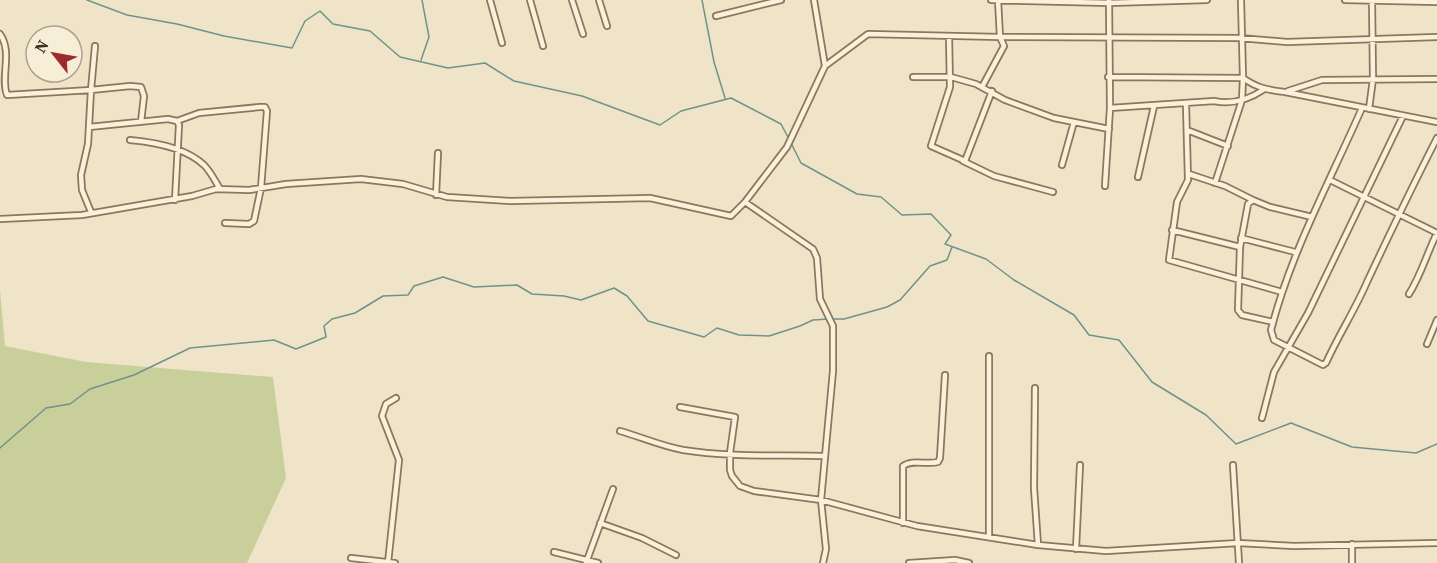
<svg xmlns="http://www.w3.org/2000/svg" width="1437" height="563" font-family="'Source Serif 4',serif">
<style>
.grass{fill:#c9cf9b}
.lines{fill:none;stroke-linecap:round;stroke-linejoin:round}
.stream{stroke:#6f938a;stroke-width:1.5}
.minor-casing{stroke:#8d765c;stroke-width:8}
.minor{stroke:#faf1dc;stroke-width:4.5}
</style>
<rect width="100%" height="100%" fill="#f0e4c8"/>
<path class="grass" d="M0,290l5,56 81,16 187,15 13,101 -39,85h-247z"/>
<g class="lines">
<path class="stream" d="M87,0l40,15 50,9 47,12 68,12 13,-27 15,-10 13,13 37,7 30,26 48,11 37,-5 29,18 68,15 78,29 21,-14 50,-13 50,26 8,15
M702,0l12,62 11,36
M421,60l8,-23 -7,-37
M791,143l10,20 56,31 24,3 21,18 29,-1 20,21 -6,9 41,15 28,21 60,35 15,20 30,5 33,42 54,33 30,29 55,-21 61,24 64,6 21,-9
M833,319h11l43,-12 13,-7 30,-34 17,-6 5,-13
M0,448l46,-40 24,-4 20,-15 44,-14 56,-27 84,-8 22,9 30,-12 -2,-11 8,-7 23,-6 28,-17 25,-1 6,-9 29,-9 31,10 43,-2 15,9 32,2 17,4 33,-12 13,8 21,25 56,16 13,-9 22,7 30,1 31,-10 13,-6 15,-1"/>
<defs>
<path id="minor" d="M490,0l12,43
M530,0l13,46
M572,0l11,34
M599,0l8,26
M814,0l11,66
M991,0l118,3 98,-3
M1109,0l1,108 104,-7c19,4 34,-1 49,-11
M1241,0l2,78c14,10 25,12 42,14l152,30
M1345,0l92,2
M716,16l65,-16
M0,34c13,18 0,44 7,61l84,-5 -3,54 -7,31 1,15 9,22
M949,36l1,51 -19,59 34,15 27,-70
M95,46l-4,44 39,-4 11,1 3,9 -3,26
M913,77h38l25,7 29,16 49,18 55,11
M1108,77l135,1 -1,22 -27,83
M982,87l22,-41 -4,-9 -2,-37
M1288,91l34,-11 115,-1
M1186,104l2,76 -11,22 -8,58 113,32
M1362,108c-32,73 -71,144 -91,222l3,10 49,25 3,-2c12,-27 29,-53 41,-81 23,-49 46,-97 70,-144
M1369,109l4,-30 -1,-79
M177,121l22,-8 61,-6h5l2,4 -6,77 -7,33 -5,3 -24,-1
M89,127l79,-8 9,2 2,4 -4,75
M1187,130l41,16
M130,140c23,2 56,8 74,25 7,7 11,16 16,24
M963,161l31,15 59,16
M1062,165l12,-43
M1189,174l36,12 28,14
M1138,177l16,-71
M1330,180l107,53
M1105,186l5,-78
M436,195l2,-42
M745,202l68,47 4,9 3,41 13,27v45l-12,129 5,49 -3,14
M0,219l82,-4 110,-19 24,-7 33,1 37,-6 75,-5 42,5 44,13 64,4 139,-3 81,18 14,-14 42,-55 38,-81 43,-32 132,3 240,1 47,4 150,-5
M1172,230l68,17
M1241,238l54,14
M1409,294c12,-19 18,-41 28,-61
M1273,322l-31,-7 -4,-5 2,-63 8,-43 5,-4 17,7 42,10
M1427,344l10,-24
M1035,388l-1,100 4,57
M680,407l55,10 -5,36v17l2,6 8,10 14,5 67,9 96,26 121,19 68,6 132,-8 56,3 143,-3
M1262,418l12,-46 34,-59 95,-197
M620,431c21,6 41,15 63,19 43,7 96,5 141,6
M1233,465l6,98
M600,523l42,15 34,17
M903,523v-57c9,-7 24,-1 35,-4l2,-4 5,-83
M989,537v-181
M1352,544v19
M1076,549l4,-84
M554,552l44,11
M351,558l44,5
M388,563l11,-103 -17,-44 4,-12 10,-6
M586,563l27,-74
M909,563l46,-3 14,3"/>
</defs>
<use href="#minor" class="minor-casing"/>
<use href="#minor" class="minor"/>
</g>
<g transform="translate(54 54) rotate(301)"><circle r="28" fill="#f7eed8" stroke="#ada18e" stroke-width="1.5"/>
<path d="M0-4.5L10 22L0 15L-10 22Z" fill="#9e2a2b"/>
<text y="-9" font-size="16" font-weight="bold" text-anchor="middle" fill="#3d2e20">N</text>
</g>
</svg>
